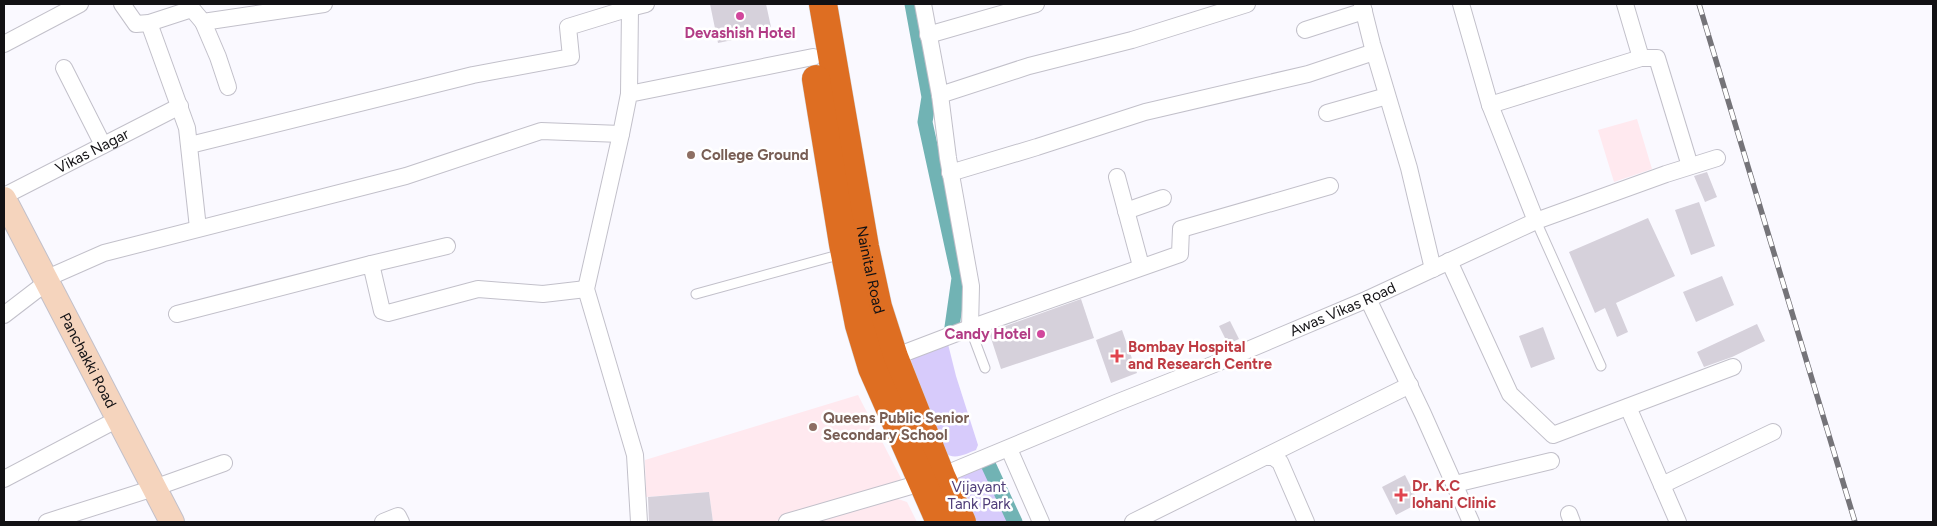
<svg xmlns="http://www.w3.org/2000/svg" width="1937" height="526" font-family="Figtree,sans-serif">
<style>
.education{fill:#ffe9ef}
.green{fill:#d7cbfb}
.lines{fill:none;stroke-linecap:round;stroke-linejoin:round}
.canal{stroke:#71b3b4;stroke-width:15}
.building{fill:#d6d1db}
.lane-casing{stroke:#c2c0ca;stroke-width:11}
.street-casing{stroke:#c2c0ca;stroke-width:18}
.secondary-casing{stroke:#c2c0ca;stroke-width:26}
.highway-casing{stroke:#d4d4d5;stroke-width:29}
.lane{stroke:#fff;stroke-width:9}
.street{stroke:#fff;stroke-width:16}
.secondary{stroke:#f5d4bd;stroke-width:24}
.highway{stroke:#de6e22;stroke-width:28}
.rail-casing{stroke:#757479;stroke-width:5.5}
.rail{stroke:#fff;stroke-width:4;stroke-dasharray:11;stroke-linecap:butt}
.hotel-dot{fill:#d1479c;stroke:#fff;stroke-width:2}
.education-dot{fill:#8d6e63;stroke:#fff;stroke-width:2}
.health-dot{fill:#e0444e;stroke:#fff;stroke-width:2}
.labels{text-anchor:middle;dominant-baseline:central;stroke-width:5;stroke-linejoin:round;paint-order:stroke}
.hotel-label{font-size:15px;font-weight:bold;fill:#b23c85;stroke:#fff}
.street-label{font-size:15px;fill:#121114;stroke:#fff}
.education-label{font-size:15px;font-weight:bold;fill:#785e54;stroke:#fff;text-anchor:start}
.health-label{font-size:15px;font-weight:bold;fill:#be3a42;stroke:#fff;text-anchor:start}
.park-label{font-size:15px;fill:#4f3d78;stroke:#fff}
</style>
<rect width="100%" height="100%" fill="#faf9ff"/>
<path class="education" d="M1637,119l15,50 -38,13 -16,-52z
M858,395l46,89 -132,38h-59l-4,-30 -63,5 -1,-37z
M895,498l12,4 10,20h-107z"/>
<path class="green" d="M948,344l8,32 22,69 -2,5c-11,4 -22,11 -32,2l-33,-91 3,-5z
M984,466l25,56h-37l-20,-42z"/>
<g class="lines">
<path class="canal" d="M912,4l17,93 -4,25 34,156 -7,49
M988,464l27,58"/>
</g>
<path class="building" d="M710,4h56l5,23 -25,6 1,4 -29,6z
M1707,172l10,25 -12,5 -11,-26z
M1699,202l16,44 -24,9 -16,-45z
M1648,218l27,58 -59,27 12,29 -11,5 -12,-29 -10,5 -26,-61z
M1722,276l12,29 -38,17 -13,-30z
M1081,299l13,39 -93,31 -12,-37z
M1230,321l9,18 -11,5 -9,-18z
M1757,324l8,17 -33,16 -28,10 -7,-15z
M1543,327l12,32 -24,9 -12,-32z
M1122,330l15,43 -26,10 -15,-43z
M1405,475l14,28 -23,12 -14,-28z
M709,492l4,30h-64l-1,-25z"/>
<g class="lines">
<defs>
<path id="lane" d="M1536,221l65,145
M696,294l146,-40
M970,328l15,40"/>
<g id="street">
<path d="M122,4l14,20 13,-1 43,-14 11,13 121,-18"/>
<path d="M923,4l17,91 8,63 23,128 -1,42"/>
<path d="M1362,4l10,40 37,124 24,101"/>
<path d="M1461,4l29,101 46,116"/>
<path d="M630,8l16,-4"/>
<path d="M203,22l15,35 10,30"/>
<path d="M149,23l38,105 11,100"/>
<path d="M1305,30l59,-19"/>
<path d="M928,35l108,-31"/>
<path d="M4,44l76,-40"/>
<path d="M1641,58h16l33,108"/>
<path d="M64,68l39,77"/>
<path d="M940,95l89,-29 103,-26 115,-36"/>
<path d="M1490,105l151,-47 -16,-54"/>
<path d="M1327,113l60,-17"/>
<path d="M621,134l-35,155 49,166 4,67"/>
<path d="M190,145l283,-70 98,-18 -3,-30 62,-19 -1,86"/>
<path d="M950,173l87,-26 108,-35 163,-38 66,-22"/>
<path d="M1117,177l24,89"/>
<path id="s1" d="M4,196l176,-90"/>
<path d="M1126,211l37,-13"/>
<path d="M1449,261l61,133 43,41 180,-68"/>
<path d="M371,264l76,-18"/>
<path d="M45,279l59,-26 302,-77 135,-45 80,3 8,-40 184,-37"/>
<path d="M1368,299l55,115 48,108"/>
<path d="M177,314l194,-50 11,47 6,2 90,-24 65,5 43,-5"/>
<path d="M4,315l43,-33"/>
<path d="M894,357l76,-29 210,-74 1,-25 149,-43"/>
<path d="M1628,407l50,115"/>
<path d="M1009,449l32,73"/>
<path d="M1268,457h5l7,5 26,60"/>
<path id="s2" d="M941,476l175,-73 101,-40 151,-64 168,-78 130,-47 51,-16"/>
<path d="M4,479l114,-60"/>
<path d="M1455,484l96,-23"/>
<path d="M1662,485l111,-53"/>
<path d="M1569,514l3,8"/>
<path d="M47,522l107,-34 70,-25"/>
<path d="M383,522l15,-6 3,6"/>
<path d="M787,522l134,-39"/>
<path d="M1133,522l277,-137"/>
</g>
<g id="secondary">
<path id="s3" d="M4,199l168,323"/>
</g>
<g id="highway">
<path id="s4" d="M823,4l42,243 13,60 16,50 47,119 21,46"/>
<path d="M816,79l27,165 16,81 13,43 68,154"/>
</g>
</defs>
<use href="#lane" class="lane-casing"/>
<use href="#street" class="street-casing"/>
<use href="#secondary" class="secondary-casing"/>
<use href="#highway" class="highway-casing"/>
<use href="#lane" class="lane"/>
<use href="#street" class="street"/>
<use href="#secondary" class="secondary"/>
<use href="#highway" class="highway"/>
<defs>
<path id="rail" d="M1699,4l156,518"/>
</defs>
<use href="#rail" class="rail-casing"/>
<use href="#rail" class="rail"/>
</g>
<g class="hotel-dot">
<circle cx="740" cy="16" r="5"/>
<circle cx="1041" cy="334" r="5"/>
</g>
<g class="education-dot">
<circle cx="691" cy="155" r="5"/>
<circle cx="813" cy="427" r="5"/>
</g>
<g class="health-dot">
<path d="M1114.5 348.5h5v5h5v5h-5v5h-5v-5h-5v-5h5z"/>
<path d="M1398.5 487.5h5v5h5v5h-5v5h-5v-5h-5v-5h5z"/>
</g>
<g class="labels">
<g class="hotel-label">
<text x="740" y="33">Devashish Hotel</text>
<text x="1031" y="334" text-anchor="end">Candy Hotel</text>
</g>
<g class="street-label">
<text stroke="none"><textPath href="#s1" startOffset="99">Vikas Nagar</textPath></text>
<text stroke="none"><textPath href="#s4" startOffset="270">Nainital Road</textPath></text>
<text stroke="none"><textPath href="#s2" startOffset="435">Awas Vikas Road</textPath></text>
<text stroke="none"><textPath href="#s3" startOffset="182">Panchakki Road</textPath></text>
</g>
<g class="education-label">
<text x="701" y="155">College Ground</text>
<text x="823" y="418">Queens Public Senior<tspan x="823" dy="17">Secondary School</tspan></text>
</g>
<g class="health-label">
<text x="1128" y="347">Bombay Hospital<tspan x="1128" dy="17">and Research Centre</tspan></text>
<text x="1412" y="486">Dr. K.C<tspan x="1412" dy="17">lohani Clinic</tspan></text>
</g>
<g class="park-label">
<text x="979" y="487">Vijayant<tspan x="979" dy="17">Tank Park</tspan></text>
</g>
</g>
<rect width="1937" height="526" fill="none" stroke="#121114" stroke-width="10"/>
</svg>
